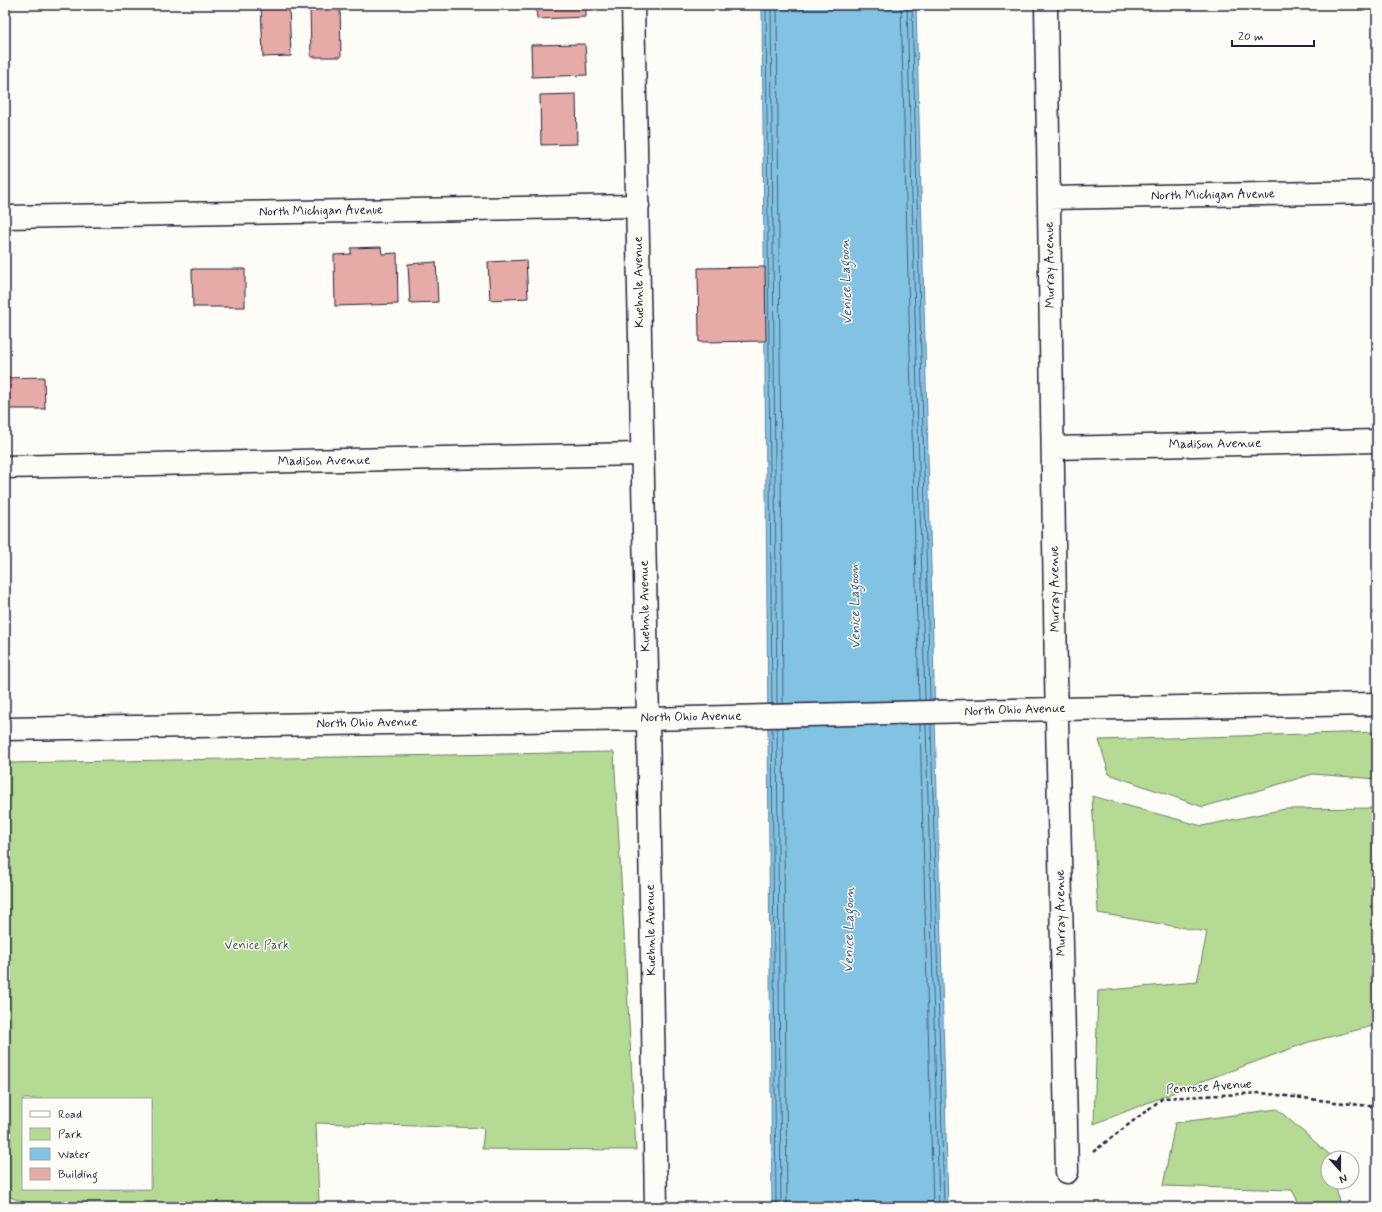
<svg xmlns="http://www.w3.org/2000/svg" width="1382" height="1212" font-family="Mynerve,sans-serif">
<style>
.green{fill:#b5da94;stroke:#6c7e68;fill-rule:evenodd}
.water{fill:#82c2e3;stroke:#5c82a0}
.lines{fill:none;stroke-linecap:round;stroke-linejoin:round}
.shore{stroke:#48627e;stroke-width:1}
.building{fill:#e6aba6;stroke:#22223b}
.street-casing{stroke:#22223b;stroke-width:25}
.path{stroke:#22223b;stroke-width:2.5;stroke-dasharray:4 3;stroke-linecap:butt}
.street{stroke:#fdfcf7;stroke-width:22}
.labels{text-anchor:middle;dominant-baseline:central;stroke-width:3;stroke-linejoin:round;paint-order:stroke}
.street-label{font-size:13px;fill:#22223b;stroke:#fdfcf7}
.park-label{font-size:13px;fill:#4e5956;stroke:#fdfcf7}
.water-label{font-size:14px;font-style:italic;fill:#445a76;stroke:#fdfcf7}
</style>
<rect width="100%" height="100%" fill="#fdfcf7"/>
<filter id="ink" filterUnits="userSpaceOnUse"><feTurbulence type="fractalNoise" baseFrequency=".025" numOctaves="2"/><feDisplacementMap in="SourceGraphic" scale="8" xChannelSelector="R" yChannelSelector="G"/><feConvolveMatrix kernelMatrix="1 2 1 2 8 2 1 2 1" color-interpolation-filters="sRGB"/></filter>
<g filter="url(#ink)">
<path class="green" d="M1377,732v47l-64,-5 -110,33 -94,-33 -10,-34z
M614,752l22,398 -154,-1 2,-21 -168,-5 3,79 -101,5h-183l-30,-12v-430l3,-2zM23,1099h128v90h-128z
M1092,796l110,30 83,-17 92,-1v217l-68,17 -106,39 -109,43 4,-133 99,-9 10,-50 -109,-19z
M1277,1109l53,46v3h-2v24h7l5,25h-39l-9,-17 -129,-4 12,-63z"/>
<path class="water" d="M762,5h154l32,1202h-176z"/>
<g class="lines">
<path class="shore" d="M766,5l6,699
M771,5l6,699
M777,5l6,699
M901,5l18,695
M907,5l18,695
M912,5l18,695
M920,724l13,483
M926,724l13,483
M931,724l13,483
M772,728l4,479
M777,728l4,479
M783,728l4,479"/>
</g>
<path class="building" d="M261,5h28l2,51 -28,1z
M310,5h30l1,52h-30z
M536,5h50v12l-49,2z
M585,44l2,31 -55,2 -1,-32z
M576,94l1,50 -36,1 -1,-50z
M381,247l1,7 15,-1 1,51 -63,2 -1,-51 17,-1v-6z
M526,260l2,38 -38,2 -2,-38z
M436,262l2,40 -28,1 -2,-39z
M765,267l1,74 -67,1 -1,-74z
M192,269h53v38h-52z
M44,377l1,32h-40v-31z"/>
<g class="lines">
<defs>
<path id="street" d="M633,5l15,714 8,488
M1046,5l10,670 11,497
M1049,198l328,-6
M5,217l633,-11
M1053,448l324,-7
M5,467l637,-13
M5,729l643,-10 409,-10 320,-5"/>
</defs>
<use href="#street" class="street-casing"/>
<path class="path" d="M1093,1152l70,-54 98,-5 116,14"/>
<use href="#street" class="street"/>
</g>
</g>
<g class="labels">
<g class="street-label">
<text transform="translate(1213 195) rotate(-1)">North Michigan Avenue</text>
<text transform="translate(321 211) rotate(-1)">North Michigan Avenue</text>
<text transform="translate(1050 265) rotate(-91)">Murray Avenue</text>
<text transform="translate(639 282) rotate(-91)">Kuehnle Avenue</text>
<text transform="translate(1215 444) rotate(-1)">Madison Avenue</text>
<text transform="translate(324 461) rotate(-1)">Madison Avenue</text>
<text transform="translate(1055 589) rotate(-91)">Murray Avenue</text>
<text transform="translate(645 606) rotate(-91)">Kuehnle Avenue</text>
<text transform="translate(1015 710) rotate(-2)">North Ohio Avenue</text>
<text transform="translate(691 717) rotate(-1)">North Ohio Avenue</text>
<text transform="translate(367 723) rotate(-1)">North Ohio Avenue</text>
<text transform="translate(1061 913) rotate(-91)">Murray Avenue</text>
<text transform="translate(651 930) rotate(-91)">Kuehnle Avenue</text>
<text transform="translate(1209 1087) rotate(-4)">Penrose Avenue</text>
</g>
<g class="park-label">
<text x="257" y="945">Venice Park</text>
</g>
<g class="water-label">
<text transform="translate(846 282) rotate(-92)">Venice Lagoon</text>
<text transform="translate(855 606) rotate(-91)">Venice Lagoon</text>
<text transform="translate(849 930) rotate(-89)">Venice Lagoon</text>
</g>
</g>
<rect width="1382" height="1212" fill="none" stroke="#fdfcf7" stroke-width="20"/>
<rect x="10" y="10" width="1362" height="1192" fill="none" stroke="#22223b" stroke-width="1.5" filter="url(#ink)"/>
<rect x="22" y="1098" width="130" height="92" fill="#fdfcf7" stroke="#a5a5ac"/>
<rect x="30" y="1111" width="20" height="6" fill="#fdfcf7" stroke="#a5a5ac"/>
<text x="58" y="1118" font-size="12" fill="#22223b">Road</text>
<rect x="30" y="1128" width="20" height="12" fill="#b5da94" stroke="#a5a5ac"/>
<text x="58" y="1138" font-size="12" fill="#22223b">Park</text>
<rect x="30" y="1148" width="20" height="12" fill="#82c2e3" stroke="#a5a5ac"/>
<text x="58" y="1158" font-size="12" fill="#22223b">Water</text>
<rect x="30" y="1168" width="20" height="12" fill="#e6aba6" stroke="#a5a5ac"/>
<text x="58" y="1178" font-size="12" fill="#22223b">Building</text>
<g transform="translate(1340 1170) rotate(159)"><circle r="19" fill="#fdfcf7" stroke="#a5a5ac"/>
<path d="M0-3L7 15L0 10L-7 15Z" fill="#22223b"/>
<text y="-6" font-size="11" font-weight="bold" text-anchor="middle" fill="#22223b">N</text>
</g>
<path d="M1232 40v6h82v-6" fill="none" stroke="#22223b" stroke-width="2"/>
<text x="1238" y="40" font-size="12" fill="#22223b" stroke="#fdfcf7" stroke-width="3" paint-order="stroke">20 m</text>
</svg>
